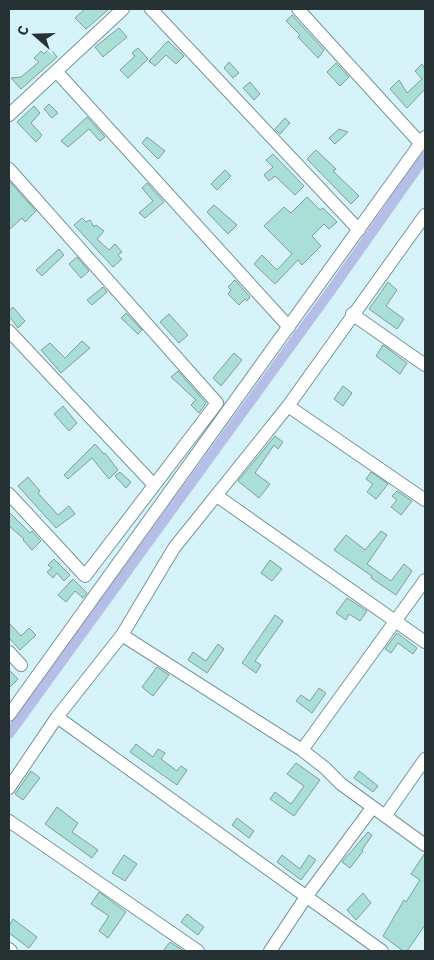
<svg xmlns="http://www.w3.org/2000/svg" width="434" height="960" font-family="'IBM Plex Sans',sans-serif">
<style>
.lines{fill:none;stroke-linecap:round;stroke-linejoin:round}
.canal{stroke:#b5bee6;stroke-width:10}
.building{fill:#a9dfd7;stroke:#819d98}
.minor-casing{stroke:#79949b;stroke-width:14}
.minor{stroke:#fff;stroke-width:12}
</style>
<rect width="100%" height="100%" fill="#d6f3fa"/>
<g class="lines">
<path class="canal" d="M9,734l323,-445 93,-132"/>
</g>
<path class="building" d="M85,9h24l-23,20 -11,-11z
M292,15l32,35 -6,8 -20,-21 2,-2 -14,-14z
M119,28l8,9 -24,20 -8,-10z
M168,41l16,15 -8,8 -10,-9 -11,11 -6,-5z
M50,48l7,9 -36,32 -10,-11 10,-1 18,-15 -5,-4 7,-7 3,3z
M138,48l10,11 -20,19 -8,-8 15,-14 -3,-3z
M229,62l10,11 -6,5 -9,-10z
M336,63l13,14 -9,9 -13,-14z
M422,64l3,5v20l-18,19 -17,-19 9,-9 8,13 15,-14 -7,-8z
M250,82l10,12 -6,6 -11,-12z
M49,104l9,9 -6,5 -8,-9z
M34,106l6,7 -9,10 11,12 -6,7 -19,-20z
M87,117l18,20 -5,4 -11,-12 -21,18 -7,-6z
M285,118l5,5 -10,11 -5,-5z
M339,129l9,3 -13,12 -6,-6z
M147,137l18,14 -7,8 -16,-16z
M316,150l20,19 -3,2 26,25 -8,8 -44,-45z
M273,154l31,32 -9,9 -20,-19 -6,5 -5,-6 9,-8 -7,-7z
M225,170l6,6 -14,14 -6,-6z
M9,181l27,30 -11,11 -3,-4 -13,12z
M147,183l17,19 -19,16 -6,-5 14,-12 -11,-13z
M307,197l13,13 3,-2 14,14 -8,7 -5,-5 -12,12 9,10 -19,19 -4,-5 -23,24 -21,-20 8,-9 15,15 15,-16 -28,-28 20,-19 7,6z
M214,205l23,20 -9,9 -21,-22z
M82,218l4,4 4,-2 4,7 2,-2 8,6 -7,8 12,11 6,-6 7,8 -4,3 4,4 -9,8 -39,-42z
M59,249l5,6 -22,21 -6,-6z
M77,257l12,14 -8,7 -12,-14z
M235,280l15,17 -3,4 -2,-2 -6,6 -11,-11 3,-4 -3,-3z
M388,282l9,8 -11,16 18,13 -7,10 -28,-20z
M103,287l4,5 -15,13 -5,-5z
M13,307l12,14 -7,7 -9,-12v-5z
M126,313l16,17 -4,4 -17,-16z
M169,314l19,21 -9,8 -19,-21z
M82,341l8,7 -29,25 -20,-23 9,-7 15,15z
M383,345l24,18 -7,11 -24,-18z
M234,353l8,7 -21,26 -8,-8z
M178,371l28,32 -7,10 -8,-8 5,-5 -25,-23z
M343,386l9,7 -9,13 -9,-7z
M63,406l14,17 -8,8 -15,-17z
M275,436l8,6 -5,7 -4,-4 -19,28 15,11 -11,14 -21,-17z
M95,444l9,10 1,-1 13,17 -9,9 -17,-21 -24,21 -4,-4z
M120,472l11,10 -5,6 -11,-12z
M371,472l17,12 -12,15 -9,-7 6,-8 -7,-5z
M28,477l12,14 -2,2 20,22 11,-9 6,8 -19,14 -38,-42z
M397,491l15,10 -11,14 -10,-8 6,-7 -5,-4z
M9,512l21,21 2,-2 9,10 -9,9 -9,-10 1,-1 -15,-13z
M381,531l6,4 -20,29 24,17 13,-17 8,7 -16,24 -25,-17 1,-2 -38,-26 12,-15 19,15z
M54,559l16,16 -6,6 -7,-8 -4,5 -6,-6 5,-4 -4,-3z
M270,560l12,9 -10,12 -11,-8z
M73,579l14,14 -4,5 -8,-7 -9,11 -8,-7z
M347,598l20,13 -7,10 -11,-7 -3,6 -10,-7z
M275,615l8,6 -28,40 6,4 -5,8 -14,-10z
M9,623l12,13 8,-8 7,7 -16,15 -11,-12z
M397,633l20,15 -4,6 -15,-11 -7,10 -6,-4z
M218,644l6,5 -17,24 -19,-13 5,-8 13,9z
M157,667l12,8 -16,21 -11,-9z
M9,670l9,9 -9,9z
M319,688l7,5 -14,20 -16,-12 5,-6 9,6z
M136,744l17,13 5,-8 7,4 -4,6 16,12 4,-5 6,4 -10,15 -47,-33z
M296,763l24,17 -26,36 -24,-17 5,-7 16,12 13,-18 -17,-12z
M31,771l9,7 -17,22 -8,-6z
M359,771l19,15 -5,6 -19,-14z
M57,807l21,16 -6,9 26,18 -6,8 -47,-34z
M237,818l17,13 -5,7 -17,-13z
M368,832l4,3 -10,15 1,1 -13,17 -8,-6z
M425,853v72l-18,26h-4l-20,-15 21,-36 2,2 14,-22 -9,-6z
M124,855l13,9 -12,17 -13,-8z
M282,855l18,14 9,-14 7,5 -15,20 -24,-18z
M99,892l27,20 -18,26 -9,-7 10,-15 -18,-12z
M363,893l8,10 -15,17 -9,-10z
M187,914l17,13 -6,8 -17,-13z
M13,919l24,18 -8,11 -20,-15v-7z
M170,942l14,9h-21z"/>
<g class="lines">
<defs>
<path id="minor" d="M151,9l208,221
M298,9l123,135
M56,71l233,256
M9,115l114,-106
M9,169l208,234 -132,173 -76,-82
M352,314l73,51
M9,331l145,154
M288,406l137,94
M217,496l208,146
M122,635l180,115 23,18 16,16 84,61
M9,652l12,13
M9,715l416,-578
M57,717l325,234
M302,750l123,-170
M9,788l48,-71 65,-82 52,-87 114,-142 137,-191
M385,816l40,-57
M9,821l189,130
M9,949l2,2
M270,951l36,-54 66,-89"/>
</defs>
<use href="#minor" class="minor-casing"/>
<use href="#minor" class="minor"/>
</g>
<rect width="434" height="960" fill="none" stroke="#263134" stroke-width="20"/>
<g transform="translate(35 35) rotate(290)" stroke="#d6f3fa" stroke-width="4" paint-order="stroke">
<path d="M0-4L9 19L0 12L-9 19Z" fill="#263134"/>
<text y="-8" font-size="14" font-weight="bold" text-anchor="middle" fill="#263134">С</text>
</g>
</svg>
